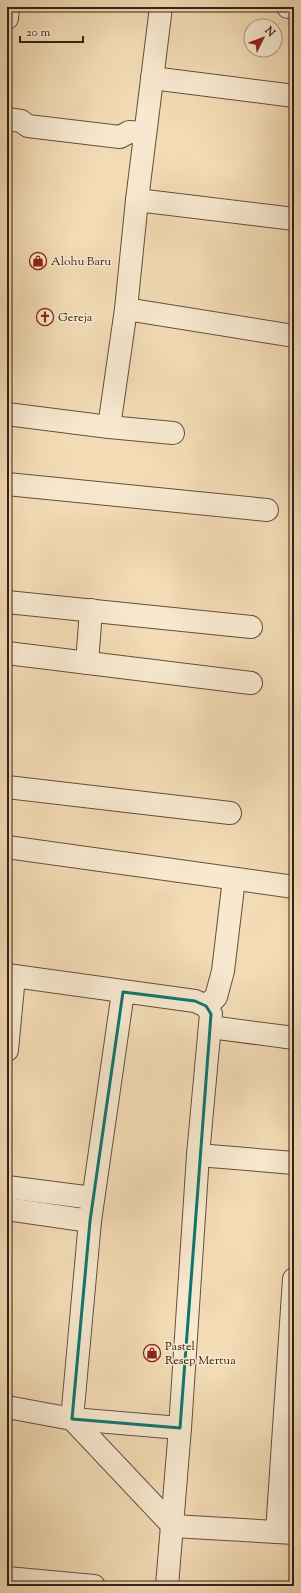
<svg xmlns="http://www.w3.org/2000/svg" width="301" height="1593" viewBox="0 0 301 1593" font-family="'Sorts Mill Goudy',serif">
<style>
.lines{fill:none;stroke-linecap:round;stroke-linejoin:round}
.minor-casing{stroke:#654f3e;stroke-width:24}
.minor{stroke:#f7e8cf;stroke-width:22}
.marked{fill:none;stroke:#0f766e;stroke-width:3;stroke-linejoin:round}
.labels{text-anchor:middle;stroke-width:3;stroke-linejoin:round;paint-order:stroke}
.poi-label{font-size:12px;fill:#362016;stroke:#f7e8cf;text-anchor:start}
</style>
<rect width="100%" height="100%" fill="#f2dbb5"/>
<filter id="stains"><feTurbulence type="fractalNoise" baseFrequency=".005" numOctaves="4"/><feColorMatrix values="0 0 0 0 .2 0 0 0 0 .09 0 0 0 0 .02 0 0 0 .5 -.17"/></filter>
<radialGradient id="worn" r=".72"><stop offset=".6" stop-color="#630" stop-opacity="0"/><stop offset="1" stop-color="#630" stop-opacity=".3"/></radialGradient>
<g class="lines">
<g class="minor-casing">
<g id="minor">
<path d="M288,7l6,1"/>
<path d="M7,18l1,-11"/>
<path d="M152,78l142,18"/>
<path d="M7,119l14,2 7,5 92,11 9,-5 16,1"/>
<path d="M137,200l157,19"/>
<path d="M126,309l168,27"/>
<path d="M7,414l102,13 64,6"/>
<path d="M109,427l17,-118 11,-109 24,-193"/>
<path d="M7,484l260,26"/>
<path d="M7,602l244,25"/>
<path d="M7,653l244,30"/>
<path d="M87,663l4,-53"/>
<path d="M7,787l223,26"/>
<path d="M7,847l287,40"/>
<path d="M7,975l188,26 11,5 5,8 -13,141 -18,273 -13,158"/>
<path d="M123,992l-33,229 -18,198 101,107 121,7"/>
<path d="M206,1006l10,-9 7,-26 11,-92"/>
<path d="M210,1027l84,11"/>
<path d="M7,1050l7,-74"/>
<path d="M198,1155l96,8"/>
<path d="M7,1187l86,11"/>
<path d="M7,1209l83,12"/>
<path d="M7,1407l65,12 108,9"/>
<path d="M277,1532l17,-253"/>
<path d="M7,1578l87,8"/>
</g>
</g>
<use href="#minor" class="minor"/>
</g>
<path class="marked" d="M123,992l72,9 11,5 5,8 -31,414 -108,-9 18,-198z"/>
<defs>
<g id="shop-ring" transform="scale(0.9)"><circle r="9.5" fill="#f7e8cf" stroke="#8f2418" stroke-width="1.5"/><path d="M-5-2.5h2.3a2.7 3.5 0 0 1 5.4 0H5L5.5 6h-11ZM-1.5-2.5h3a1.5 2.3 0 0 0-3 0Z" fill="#8f2418"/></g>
<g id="church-ring" transform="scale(0.9)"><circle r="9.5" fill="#f7e8cf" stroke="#8f2418" stroke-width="1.5"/><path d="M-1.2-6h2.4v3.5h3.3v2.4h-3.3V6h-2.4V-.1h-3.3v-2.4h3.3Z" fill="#8f2418"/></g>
</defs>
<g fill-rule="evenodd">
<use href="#shop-ring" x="38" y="261"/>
<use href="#church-ring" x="45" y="317"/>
<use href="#shop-ring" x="152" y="1353"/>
</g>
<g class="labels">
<g class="poi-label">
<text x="51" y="265">Alohu Baru</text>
<text x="58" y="321">Gereja</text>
<text x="165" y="1350">Pastel<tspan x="165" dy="14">Resep Mertua</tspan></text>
</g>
</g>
<rect width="301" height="1593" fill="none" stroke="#f2dbb5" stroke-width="24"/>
<rect x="8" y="8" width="285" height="1577" fill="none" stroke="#362016" stroke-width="2"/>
<rect x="12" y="12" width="277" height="1569" fill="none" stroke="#362016"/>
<g transform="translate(263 38) rotate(47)"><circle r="19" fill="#f7e8cf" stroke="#aa9885"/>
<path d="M0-3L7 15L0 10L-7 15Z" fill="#8f2418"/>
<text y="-6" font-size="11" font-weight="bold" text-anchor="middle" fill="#362016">N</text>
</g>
<path d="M20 36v6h63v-6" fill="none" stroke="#362016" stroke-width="2"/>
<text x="26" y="36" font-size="12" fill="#362016" stroke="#f7e8cf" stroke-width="3" paint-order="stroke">20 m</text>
<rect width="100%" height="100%" filter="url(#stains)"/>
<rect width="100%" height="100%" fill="url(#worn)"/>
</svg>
